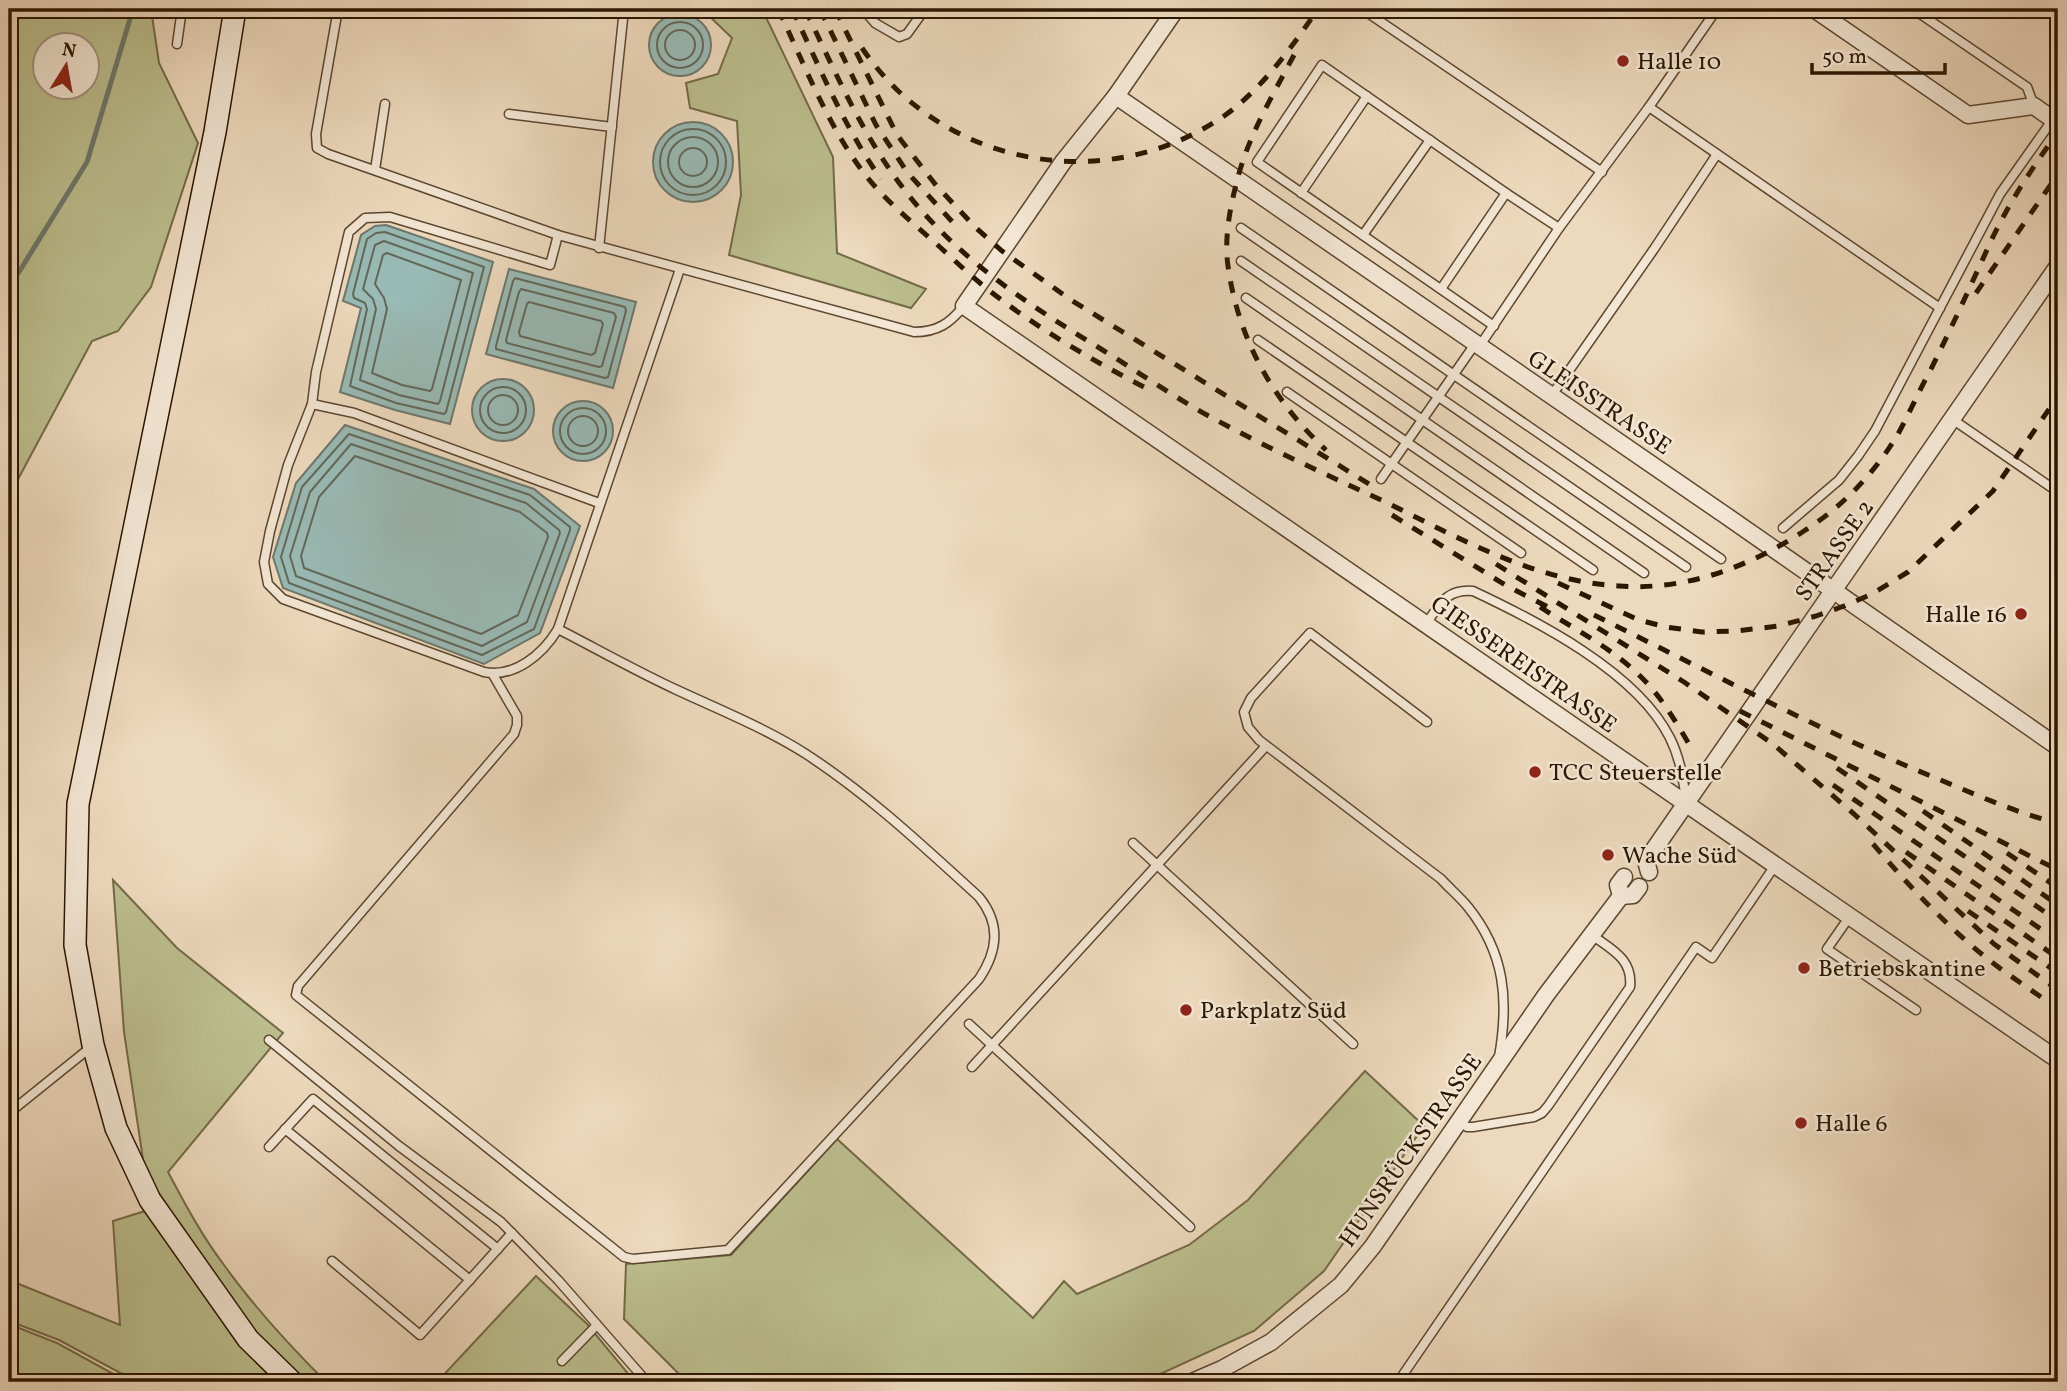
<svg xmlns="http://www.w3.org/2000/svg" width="2067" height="1391" viewBox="0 0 2067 1391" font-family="Vollkorn,serif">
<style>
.green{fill:#bcbe8e;stroke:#746a47;stroke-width:2;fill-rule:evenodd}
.water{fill:#99bab5;stroke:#6d786d;stroke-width:2}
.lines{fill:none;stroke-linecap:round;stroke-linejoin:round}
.shore{stroke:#62685a;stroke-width:2}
.stream{stroke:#6d786d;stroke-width:5}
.lane-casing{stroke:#5c472f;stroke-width:11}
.street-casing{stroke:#5c472f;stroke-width:19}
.secondary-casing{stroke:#2b1600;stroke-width:24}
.lane{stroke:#f3e6d4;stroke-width:8}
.street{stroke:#f3e6d4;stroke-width:16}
.secondary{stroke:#f3e6d4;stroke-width:21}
.rail{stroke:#2b1600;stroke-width:5;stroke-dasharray:12 12;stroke-linecap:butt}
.poi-dot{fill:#8f2418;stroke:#f3e6d4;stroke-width:2.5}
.labels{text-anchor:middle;stroke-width:5;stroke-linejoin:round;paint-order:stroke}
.poi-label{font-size:24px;fill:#2b1600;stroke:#f3e6d4;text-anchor:start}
.street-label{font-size:24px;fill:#2b1600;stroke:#f3e6d4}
</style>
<rect width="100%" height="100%" fill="#edd9bd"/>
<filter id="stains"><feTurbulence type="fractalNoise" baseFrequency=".00286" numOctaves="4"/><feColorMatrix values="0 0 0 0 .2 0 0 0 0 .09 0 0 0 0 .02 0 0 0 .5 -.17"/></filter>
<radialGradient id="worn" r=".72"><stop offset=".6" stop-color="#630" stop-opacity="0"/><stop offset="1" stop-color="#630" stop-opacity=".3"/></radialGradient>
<g class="green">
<path d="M9,9h142l8,54 39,80 -47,144 -33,44 -26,10 -83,155zM46,46h42v42h-42z"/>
<path d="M695,9h67l71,148 4,96 89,36 -15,19 -182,-53 12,-60 -4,-74 -47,-13 -4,-25 32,-9 14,-36 -28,-27z"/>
<path d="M113,880l64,68 106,85 -115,139c17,32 34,64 56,93 30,42 66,81 102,117h-189l-78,-42 -50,-19v-41l111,45 -7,-104 45,-14 -13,-34 -21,-141z"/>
<path d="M1365,1071l59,55 -100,145 -70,60 -111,51h-456l-63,-63 2,-55 105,-9 106,-116 196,179 31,-37 13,13 112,-49 59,-45z"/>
<path d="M536,1276l51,48 48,58h-198z"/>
<path d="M9,1324l48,19 71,39h-119z"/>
</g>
<g class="water">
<circle cx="680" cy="45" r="31"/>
<circle cx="693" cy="162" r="40"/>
<path d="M386,225l107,37 -43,162 -55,-14 -55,-18 21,-84 -18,-7 18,-66 14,-9z"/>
<path d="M509,269l127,33 -23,86 -127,-34z"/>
<circle cx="503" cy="410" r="31"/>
<circle cx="583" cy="431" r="30"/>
<path d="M345,425l189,64 46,37 -40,107 -56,31 -201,-76 -10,-31 23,-74z"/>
</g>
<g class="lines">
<g class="shore">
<circle cx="680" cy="45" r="23"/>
<circle cx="680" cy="45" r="15"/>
<circle cx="693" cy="162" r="33"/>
<circle cx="693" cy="162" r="25"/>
<circle cx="693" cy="162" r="14"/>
<path d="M385,232l99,35 -38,145 -2,2 -48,-11 -46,-17 17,-77 -2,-6 -11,-5 -1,-4 14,-55 9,-6z"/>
<path d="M384,241l89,32 -33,128 -2,3 -39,-9 -39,-15 16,-71 -3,-10 -10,-10 12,-44z"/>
<path d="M387,253l74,27 -29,109 -2,2 -28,-6 -30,-12 15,-64 -3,-11 -9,-14 8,-29z"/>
<path d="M515,278l110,29 1,4 -18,66 -3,1 -109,-29v-3l17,-65z"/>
<path d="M521,289l93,24 2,4 -14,49 -3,1 -92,-24 -1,-3 13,-48z"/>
<path d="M529,302l72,19 2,3 -8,29 -4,2 -71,-19 -1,-4 8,-28z"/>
<circle cx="503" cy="410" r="23"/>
<circle cx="503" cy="410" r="15"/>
<circle cx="583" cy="431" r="23"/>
<circle cx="583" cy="431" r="15"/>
<path d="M349,434l181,61 40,32v3l-36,99 -52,26 -193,-72 -8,-26 21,-70z"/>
<path d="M351,444l175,59 33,27 1,3 -33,89 -45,24 -186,-70 -6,-20 20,-64z"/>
<path d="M355,456l165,56 27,21 1,4 -30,78 -37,19 -177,-66 -3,-12 18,-59z"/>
</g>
<path class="stream" d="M9,283l10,-11 68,-110 46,-153"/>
<g class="lane-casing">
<g id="lane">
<path d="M338,9l-22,125 1,14 11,6 230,81 356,97c24,0 36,-9 50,-26"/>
<path d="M863,9l12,14 24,14 8,-3 18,-25"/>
<path d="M1362,9l240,163"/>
<path d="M1913,9l114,78 7,19"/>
<path d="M177,44l5,-35"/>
<path d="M1649,107l291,201"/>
<path d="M509,114l103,13"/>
<path d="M375,170l10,-66"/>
<path d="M1301,193l66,-97"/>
<path d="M1241,228l480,331"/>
<path d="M558,235l-8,30 -160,-48 -25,1 -16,14 -33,140 -4,32 -24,61 -18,66 -6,31 4,22 15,15 201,73c31,6 59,-18 74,-43l122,-360"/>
<path d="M1363,235l67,-95"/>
<path d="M599,248l25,-239"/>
<path d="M1241,261l445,306"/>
<path d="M1441,289l65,-96"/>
<path d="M1246,298l398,275"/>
<path d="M1494,326l-237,-164 65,-97 184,128 53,35"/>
<path d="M1258,340l335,230"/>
<path d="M1479,347l80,-119 90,-121 68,-98"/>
<path d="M1287,392l234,161"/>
<path d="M1552,395l102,-146 63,-95"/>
<path d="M312,404l42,9 245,90"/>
<path d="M1952,419l106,73"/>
<path d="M1381,479l94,-135"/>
<path d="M1783,528l56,-48 19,-24 17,-25 125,-237 53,-75"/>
<path d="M1426,624c14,-20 20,-35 47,-33 64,30 164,81 197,147 10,20 13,40 16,62"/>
<path d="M492,673l25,43v9l-3,9 -216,252 -2,9 328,262 9,2 95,-9 251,-271c19,-28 22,-55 0,-82 -56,-51 -110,-102 -173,-143 -41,-26 -86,-44 -129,-64 -41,-19 -80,-41 -119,-61"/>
<path d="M1427,722l-117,-89 -59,65 -7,14 4,15 11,13 182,139c8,9 19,18 27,28 37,46 41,93 31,150"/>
<path d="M1133,843l220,201"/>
<path d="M1850,916l-23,33 89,61"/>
<path d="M969,1024l221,203"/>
<path d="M269,1040l130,106 102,76 57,58 89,102"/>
<path d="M972,1067l294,-321"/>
<path d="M9,1113l82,-66"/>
<path d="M1458,1121l9,6h6l61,-10 8,-4 6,-7 82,-119c3,-28 -18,-37 -38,-52"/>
<path d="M285,1129l185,151"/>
<path d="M269,1147l44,-48 185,150"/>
<path d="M332,1261l88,74 92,-102"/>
<path d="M562,1361l35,-36"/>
<path d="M1398,1382l298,-435 16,11 64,-94"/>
</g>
</g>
<g class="street-casing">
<g id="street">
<path d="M1176,9l-60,87 -53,66 -99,144 1094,754"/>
<path d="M1814,9l154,106 66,-9 24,17"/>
<path d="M1116,96l609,419 333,232"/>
<path d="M1649,872l-3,-11 412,-595"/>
<path d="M1621,896l12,-1 6,-8"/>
<path d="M1621,896l-3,-11 6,-8"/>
<path d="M1192,1382l30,-13 49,-27 70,-57 32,-39 173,-251 75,-99"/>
</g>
</g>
<g class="secondary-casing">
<path id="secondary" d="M235,9l-20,123 -137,672 -3,141 18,100 23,83 34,72 98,139 44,43"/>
</g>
<use href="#lane" class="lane"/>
<use href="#street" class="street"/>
<use href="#secondary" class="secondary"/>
<g class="rail">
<path d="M778,9c25,52 46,108 80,156 20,29 47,51 74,75 16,14 31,29 48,43 47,39 111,77 166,105"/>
<path d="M792,9c27,57 52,118 89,170"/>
<path d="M805,9c36,75 68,151 126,212 51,54 108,90 170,128 39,24 77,51 117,72 52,28 107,53 161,78 77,37 153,82 240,87 66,5 130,-19 185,-55 38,-24 71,-58 94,-97 11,-20 20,-41 31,-61 22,-44 42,-88 62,-132 17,-36 39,-70 62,-102"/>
<path d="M820,9l56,116 31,47 50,55"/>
<path d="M835,9l62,126 38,49 40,43 27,24 69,49 303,187"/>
<path d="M862,48c80,119 244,149 362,68 39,-28 67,-68 94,-107"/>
<path d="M1294,55c-21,40 -46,81 -57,126 -7,26 -13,58 -9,85 10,72 44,134 98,184"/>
<path d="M1976,293l82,-119"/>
<path d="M1392,515l115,71 45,23"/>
<path d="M1496,564l188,118 89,62 81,70 140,130 64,46"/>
<path d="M1558,583l81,37 27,7 36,5 35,-1 41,-5 38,-10 28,-10 28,-12 36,-22 85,-81 65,-95"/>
<path d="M1540,607c36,23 76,43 106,75 17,18 30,40 43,62"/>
<path d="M1594,615c114,56 226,116 344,164 39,16 78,34 120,44"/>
<path d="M1740,711l318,159"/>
<path d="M1837,768l221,153"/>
<path d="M1833,785l225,156"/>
<path d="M1923,811l135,94"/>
<path d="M1873,844c31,36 62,70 98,101 27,24 58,43 87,64"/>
<path d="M1906,852l152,106"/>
<path d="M2007,853l51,35"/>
<path d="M1968,911l90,62"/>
</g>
</g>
<g class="poi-dot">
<circle cx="1623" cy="61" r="7"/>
<circle cx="2021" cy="614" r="7"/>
<circle cx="1535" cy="772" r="7"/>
<circle cx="1608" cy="855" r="7"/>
<circle cx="1804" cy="968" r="7"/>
<circle cx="1186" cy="1010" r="7"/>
<circle cx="1801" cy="1123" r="7"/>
</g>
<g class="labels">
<g class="poi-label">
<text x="1637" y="69">Halle 10</text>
<text x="2007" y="622" text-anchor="end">Halle 16</text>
<text x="1549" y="780">TCC Steuerstelle</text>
<text x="1622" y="863">Wache Süd</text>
<text x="1818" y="976">Betriebskantine</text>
<text x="1200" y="1018">Parkplatz Süd</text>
<text x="1815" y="1131">Halle 6</text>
</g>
<g class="street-label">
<text transform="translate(1600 402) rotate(34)" y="8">GLEISSTRASSE</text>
<text transform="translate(1834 550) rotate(-55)" y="8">STRASSE 2</text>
<text transform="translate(1524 664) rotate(35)" y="8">GIESSEREISTRASSE</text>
<text transform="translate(1410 1150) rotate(-55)" y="8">HUNSRÜCKSTRASSE</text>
</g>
</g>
<rect width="2067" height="1391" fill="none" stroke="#edd9bd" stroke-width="35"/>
<rect x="10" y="10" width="2046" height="1370" fill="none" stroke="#2b1600" stroke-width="3.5"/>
<rect x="18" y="18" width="2032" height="1356" fill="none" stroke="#2b1600" stroke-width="2"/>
<g transform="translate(66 66) rotate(11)"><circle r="33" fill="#f3e6d4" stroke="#a3937f" stroke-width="2"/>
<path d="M0-5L12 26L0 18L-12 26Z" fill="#8f2418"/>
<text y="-10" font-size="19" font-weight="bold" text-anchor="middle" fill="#2b1600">N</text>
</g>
<path d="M1812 63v10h133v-10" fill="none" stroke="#2b1600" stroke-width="3.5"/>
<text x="1822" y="63" font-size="21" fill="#2b1600" stroke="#f3e6d4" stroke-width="5" paint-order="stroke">50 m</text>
<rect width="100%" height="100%" filter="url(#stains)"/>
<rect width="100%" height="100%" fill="url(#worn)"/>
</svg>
